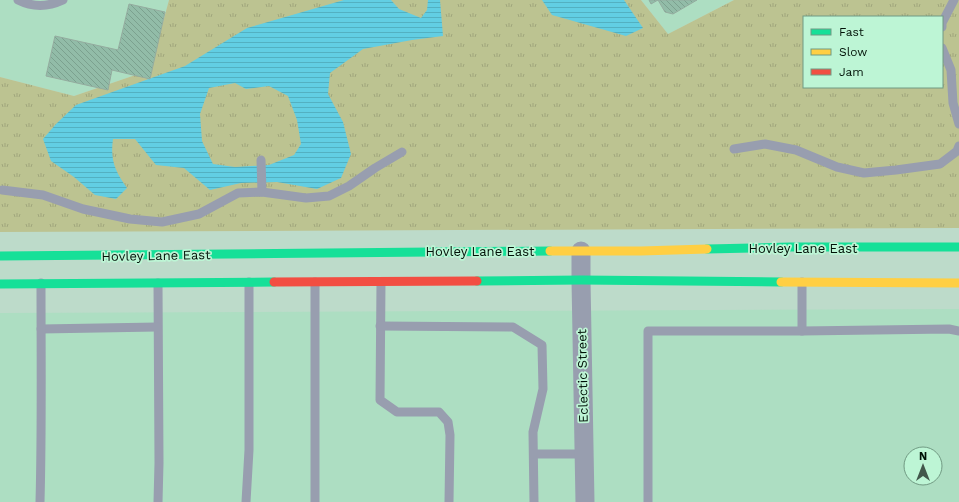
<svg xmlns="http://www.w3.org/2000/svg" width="959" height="502" viewBox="0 0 959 502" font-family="'Work Sans',sans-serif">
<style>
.built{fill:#addec2;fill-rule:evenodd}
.grass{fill:url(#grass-tufts);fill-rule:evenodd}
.water{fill:url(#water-rules);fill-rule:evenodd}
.building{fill:url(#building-back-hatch);stroke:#94ac9f}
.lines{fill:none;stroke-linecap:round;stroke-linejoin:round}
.lane{stroke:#989eaf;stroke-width:9}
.street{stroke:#989eaf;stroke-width:19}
.fast{stroke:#16e098;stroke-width:9}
.slow{stroke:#ffcf43;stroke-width:9}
.jam{stroke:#f24e42;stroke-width:9}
.labels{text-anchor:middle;stroke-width:3.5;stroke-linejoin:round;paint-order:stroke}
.street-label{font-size:13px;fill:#001107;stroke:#bdf5d5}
</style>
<defs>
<pattern id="grass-tufts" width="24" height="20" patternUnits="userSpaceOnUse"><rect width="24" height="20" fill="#bcc391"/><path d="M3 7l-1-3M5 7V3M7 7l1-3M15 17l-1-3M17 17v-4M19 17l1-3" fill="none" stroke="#a0a67c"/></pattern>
<pattern id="water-rules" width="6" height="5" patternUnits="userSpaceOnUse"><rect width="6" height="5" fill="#62cee3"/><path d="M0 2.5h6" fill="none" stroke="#53b0c1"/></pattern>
<pattern id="building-back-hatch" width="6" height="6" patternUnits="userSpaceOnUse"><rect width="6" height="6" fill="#92bca8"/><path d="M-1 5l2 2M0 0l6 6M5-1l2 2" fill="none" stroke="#7ca18f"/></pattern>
</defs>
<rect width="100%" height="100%" fill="#bddbca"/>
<g class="built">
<path d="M0,0h169l-19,70 -76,26 -74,-19z"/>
<path d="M641,0h93l-66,34z"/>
<path d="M959,309v193h-959v-189zM911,454h24v24h-24z"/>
</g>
<path class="grass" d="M169,0h472l27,34 66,-34h225v228l-959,4v-155l74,19 76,-26zM804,17h138v70h-138z"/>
<g class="water">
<path d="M344,0h47l8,9 22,9 6,-8 1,-10h12l3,36 -31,4 -49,9 -33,24 -2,21 15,28 8,32 -10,24 -24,11 -40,-7 -36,1 -31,7 -26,-22 -28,-3 -21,-26h-22c-3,21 2,32 14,49l-11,11 -21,-4 -21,-18 -23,-16 -8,-22 13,-15 20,-19 109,-39 62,-38zM235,83l11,6 23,-3 19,10 9,24 4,24 -7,11 -25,10 -34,2 -22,-3 -11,-23 -2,-27 9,-26z"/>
<path d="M542,0h82l19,28 -17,8 -74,-21z"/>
</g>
<g class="building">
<path d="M649,0h48l-24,14 -8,-2 -7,-12 -7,4z"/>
<path d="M129,4l36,8 -15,67 -38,-9 -4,20 -62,-14 9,-40 63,14z"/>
</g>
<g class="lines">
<g class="lane">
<path d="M18,0c14,7 30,7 45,0"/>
<path d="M942,27v-4l12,-23"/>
<path d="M942,48l9,22 2,33 6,21"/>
<path d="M734,149l31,-5 31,6 41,17 27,6 32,-3 44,-6 17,-13 2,-5"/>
<path d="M261,160l1,32"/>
<path d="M2,190l41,5 40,14 47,10 32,3 37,-8 39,-21 24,-1 44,6 23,-2 20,-10 26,-18 27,-16"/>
<path d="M381,282l-1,118 17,12h42l9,10 2,13 -1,67"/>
<path d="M158,283l1,180 -1,39"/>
<path d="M380,326l133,1 29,18 1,44 -10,43 1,70"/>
<path d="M41,329l116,-2"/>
<path d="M802,331v-49"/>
<path d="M534,454h50"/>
<path d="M40,502c2,-73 1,-146 1,-219"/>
<path d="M246,502l3,-52v-168"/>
<path d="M315,502v-220"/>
<path d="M648,502v-171h154l147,-2 10,2"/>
</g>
<path class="street" d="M581,251v29l4,222"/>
<g class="fast">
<path d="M707,249l83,-2h169"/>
<path d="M0,256c183,0 367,-5 550,-5"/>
<path d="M477,281l104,-1 200,2"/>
<path d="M0,284l274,-2"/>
</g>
<g class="slow">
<path d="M550,251h91l66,-2"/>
<path d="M781,282l178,1"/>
</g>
<path class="jam" d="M274,282l203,-1"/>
</g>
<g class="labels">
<g class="street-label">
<text x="803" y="253">Hovley Lane East</text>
<text x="480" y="256">Hovley Lane East</text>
<text transform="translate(156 255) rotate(-1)" y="5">Hovley Lane East</text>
<text transform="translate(582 376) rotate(-91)" y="5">Eclectic Street</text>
</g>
</g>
<rect x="803" y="16" width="140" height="72" fill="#bdf5d5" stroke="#719a83"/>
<rect x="811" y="29" width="20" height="6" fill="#16e098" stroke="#719a83"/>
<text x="839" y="36" font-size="12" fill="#001107">Fast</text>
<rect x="811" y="49" width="20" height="6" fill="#ffcf43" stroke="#719a83"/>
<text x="839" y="56" font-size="12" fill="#001107">Slow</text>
<rect x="811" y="69" width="20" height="6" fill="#f24e42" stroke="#719a83"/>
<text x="839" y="76" font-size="12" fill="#001107">Jam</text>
<g transform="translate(923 466)"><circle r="19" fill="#bdf5d5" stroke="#719a83"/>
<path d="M0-3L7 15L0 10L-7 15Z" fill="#42584b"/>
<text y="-6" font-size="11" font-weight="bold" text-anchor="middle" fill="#001107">N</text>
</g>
</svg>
